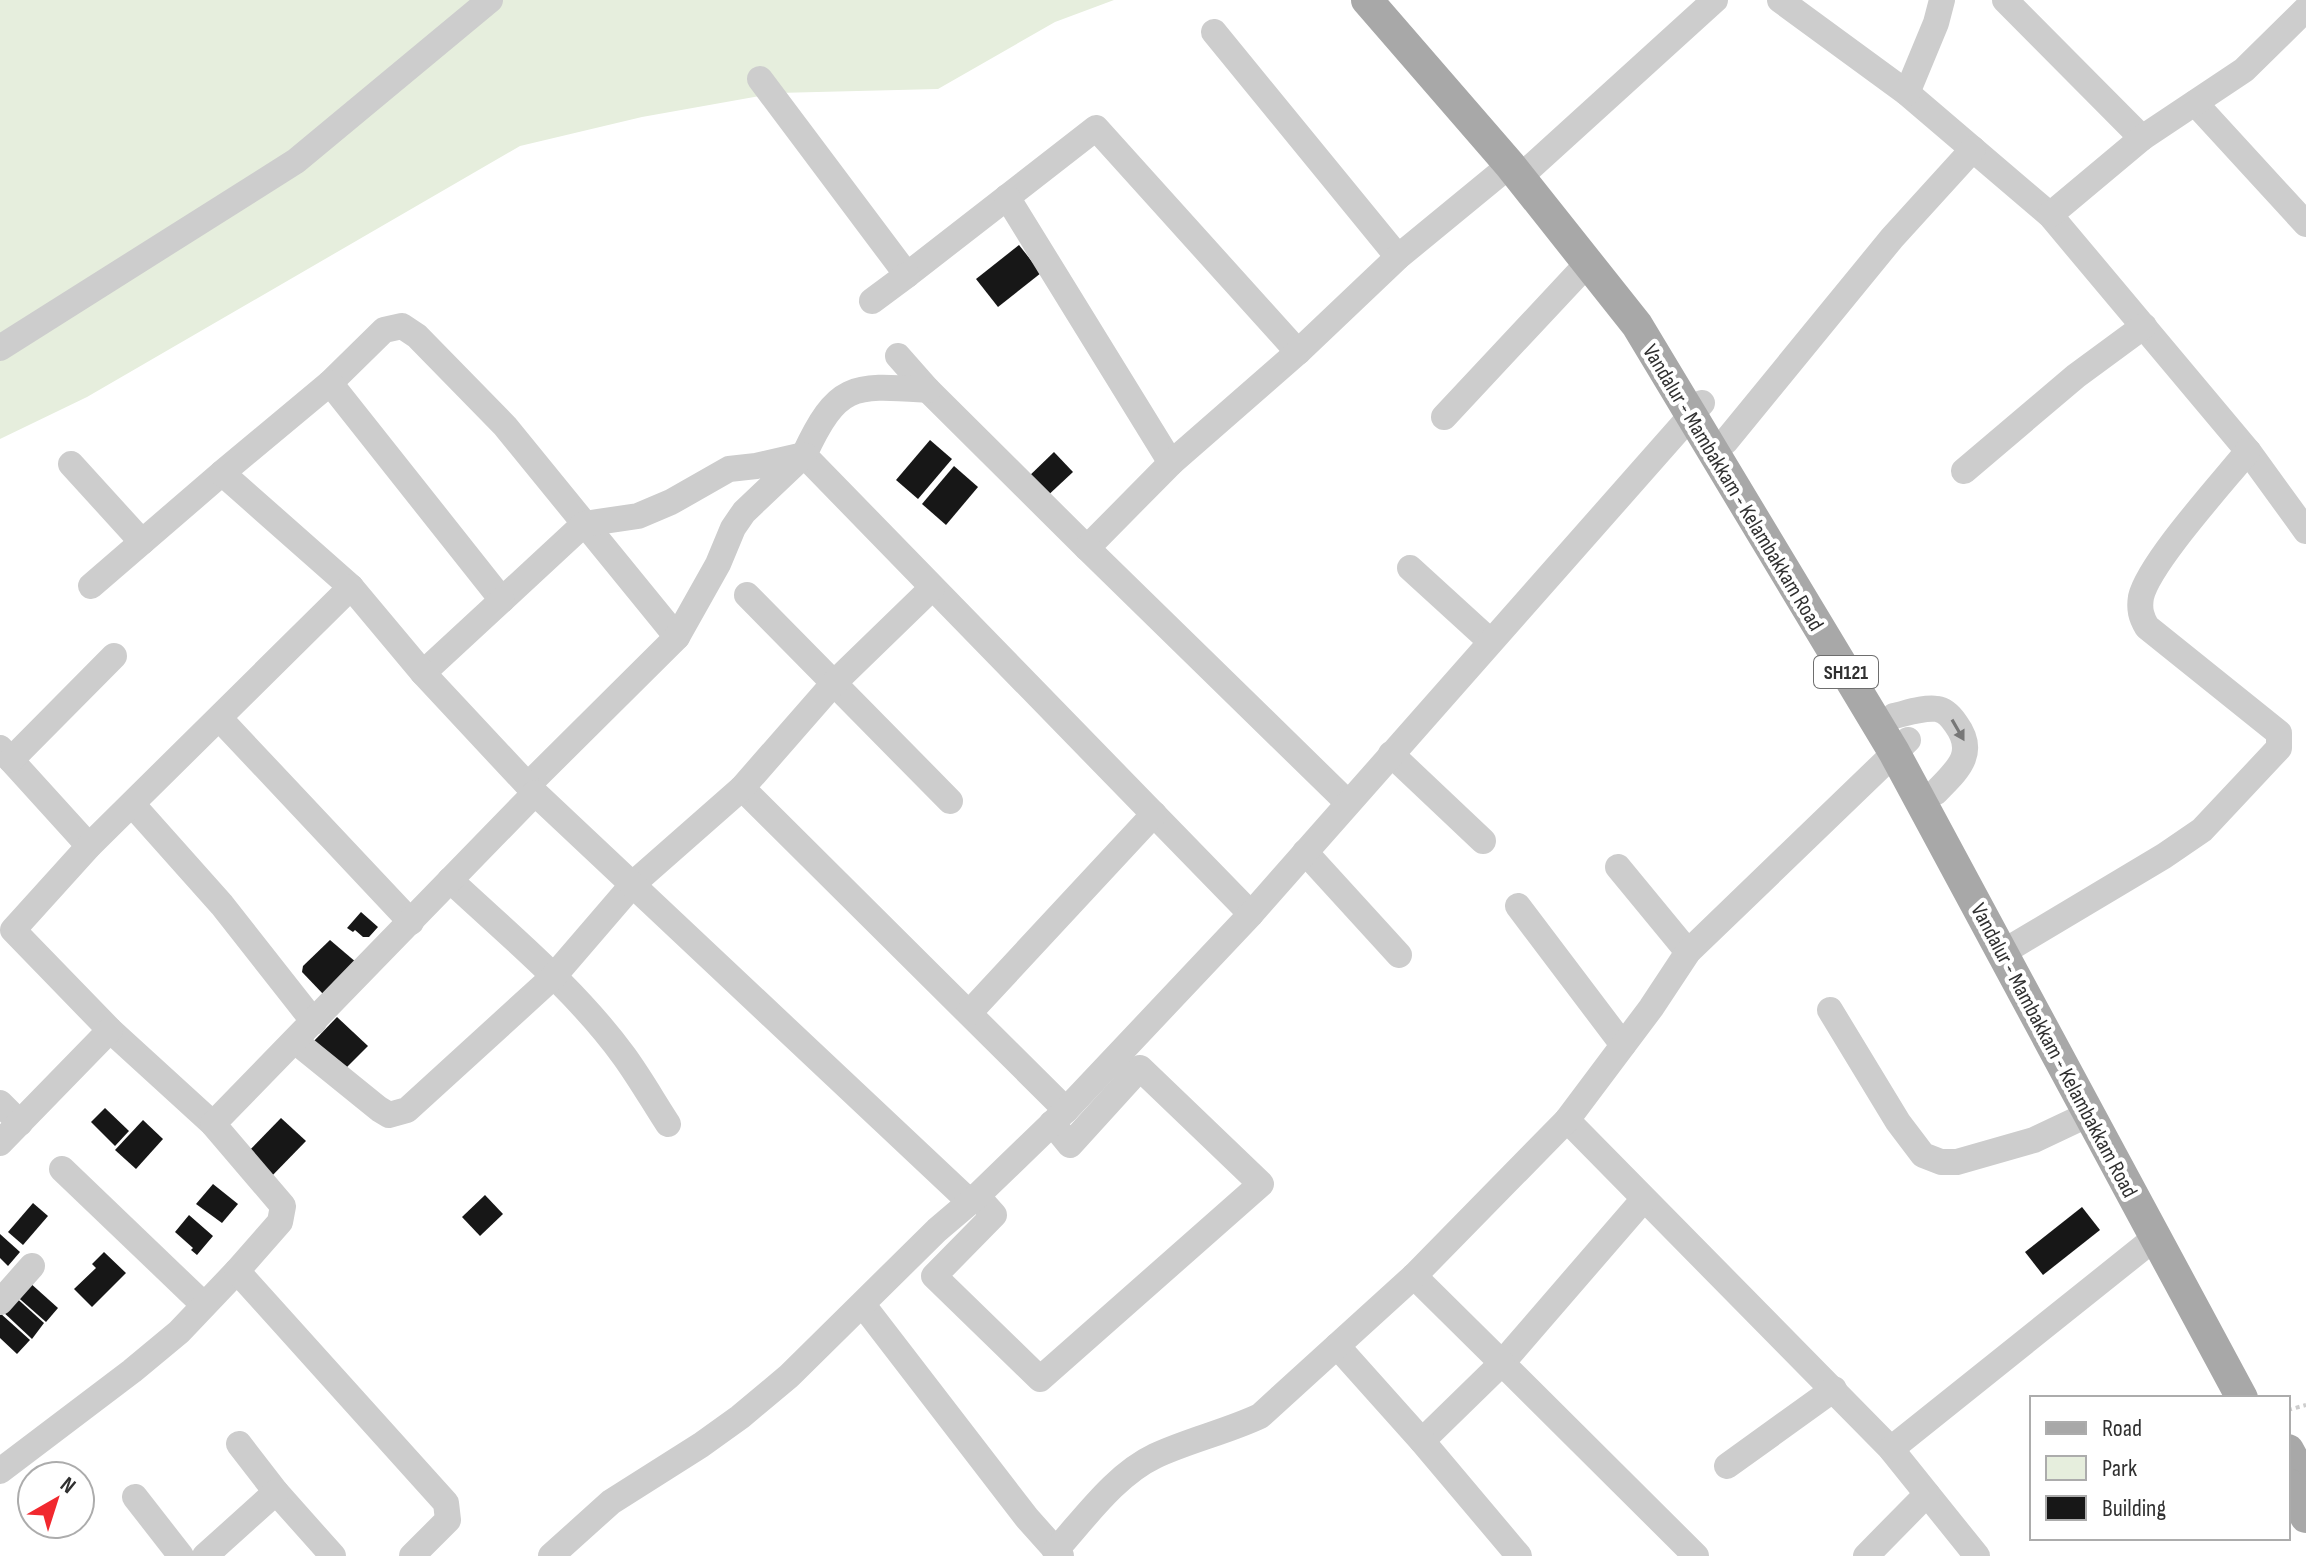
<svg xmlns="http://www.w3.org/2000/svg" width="2306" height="1556" viewBox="0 0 2306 1556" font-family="'Sofia Sans Condensed',sans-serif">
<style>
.green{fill:#e6eedd}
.building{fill:#171717}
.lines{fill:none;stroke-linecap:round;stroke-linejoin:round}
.path{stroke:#cdcdcd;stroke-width:4;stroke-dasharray:4 4;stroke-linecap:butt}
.minor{stroke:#cdcdcd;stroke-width:26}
.major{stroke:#a8a8a8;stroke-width:32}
.oneway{fill:#777}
.labels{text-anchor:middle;stroke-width:8;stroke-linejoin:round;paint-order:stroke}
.shield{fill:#fff;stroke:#6e6e6e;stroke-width:2}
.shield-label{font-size:20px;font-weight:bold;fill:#303030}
.street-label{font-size:22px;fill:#303030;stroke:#fff}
</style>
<rect width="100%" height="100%" fill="#fff"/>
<path class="green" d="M0,0h1114l-59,22 -117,67 -161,4 -135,24 -122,29 -433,251 -87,42z"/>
<g class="building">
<path d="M1019,245l22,28 -43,34 -22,-28z"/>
<path d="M930,440l22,19 -34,40 -22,-19z"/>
<path d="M1054,452l19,20 -30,28 -19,-19z"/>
<path d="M954,466l24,21 -32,38 -24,-21z"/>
<path d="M361,912l17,15 -9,10h-6l-8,-7 -2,2 -6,-4z"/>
<path d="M330,940l27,23 -33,32 -22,-23 1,-6z"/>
<path d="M337,1017l31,29 -25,25 -30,-29z"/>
<path d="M105,1108l24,23 -14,15 -24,-24z"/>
<path d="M281,1118l25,23 -39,40 -23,-25z"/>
<path d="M143,1120l20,19 -27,30 -21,-19z"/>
<path d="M213,1184l25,20 -16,19 -26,-19z"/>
<path d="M485,1195l18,19 -23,22 -18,-19z"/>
<path d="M33,1203l15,13 -25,29 -15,-13z"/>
<path d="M2082,1207l18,23 -57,45 -18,-23z"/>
<path d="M189,1215l24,21 -16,19 -6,-5 2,-2 -18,-16z"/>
<path d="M0,1234l20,18 -12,14 -8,-8z"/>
<path d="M104,1252l22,21 -34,34 -18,-18 22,-21 -4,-4z"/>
<path d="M29,1282l29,26 -12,14 -33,-29z"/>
<path d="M12,1294l32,29 -12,16 -32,-30z"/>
<path d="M0,1313l30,27 -13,14 -17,-16z"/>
</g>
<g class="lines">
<path class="path" d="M2288,1410l18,-5"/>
<g class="minor">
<path d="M1780,0l127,93 143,122 198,236 58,80"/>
<path d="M2005,0l137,138"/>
<path d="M1214,32l184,225"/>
<path d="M760,79l147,196 189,-147 202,224"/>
<path d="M1907,93l29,-70 6,-23"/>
<path d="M2195,103l111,121"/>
<path d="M1530,168l185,-168"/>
<path d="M1007,197l164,266"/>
<path d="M2050,215l92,-77 102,-68 62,-61"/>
<path d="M872,301l35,-26"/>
<path d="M0,348l296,-187 194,-161"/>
<path d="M898,356l30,34 159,158 84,-85 127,-111 100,-95 112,-92"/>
<path d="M330,383l54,-53 18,-4 15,10 88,90 172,211"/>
<path d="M928,390c-75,-5 -90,-8 -124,65l447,459"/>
<path d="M1444,417l144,-154"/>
<path d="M1713,452l13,-11 166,-203 81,-89"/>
<path d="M71,464l71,78"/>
<path d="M1964,471l112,-95 68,-50"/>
<path d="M1087,548l261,255"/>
<path d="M1410,568l80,73"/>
<path d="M91,586l131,-113"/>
<path d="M351,587l-129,-114 108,-90 172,217 82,-76 54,-8 33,-14 58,-33 27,-3 48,-11 -60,57 -11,16 -15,36 -41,73 -149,148"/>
<path d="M747,595l203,206"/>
<path d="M423,673l79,-73"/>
<path d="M1894,716c13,-3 30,-9 43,-7 8,1 15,9 19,15 22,30 0,47 -20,68"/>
<path d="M220,719l191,203"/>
<path d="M0,748l89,98"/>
<path d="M1391,754l92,87"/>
<path d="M11,760l103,-104"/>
<path d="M742,788l324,322"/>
<path d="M132,804l90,101 92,117"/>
<path d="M1305,852l94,103"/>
<path d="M1618,867l70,85"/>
<path d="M450,880c60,56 126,110 174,176 16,22 29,45 44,68"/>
<path d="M1518,906l105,139"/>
<path d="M2015,945l149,-89 38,-26 77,-82v-15l-132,-106c-6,-10 -8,-18 -6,-30 8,-34 82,-115 107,-146"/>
<path d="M1830,1010l68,112 25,33 18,7h16l77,-22 55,-26"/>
<path d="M969,1013l185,-199"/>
<path d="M295,1041l84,68 10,6 18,-5 147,-134 80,-93 108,-95 91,-104 99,-96"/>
<path d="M0,1103l20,20"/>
<path d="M1567,1120l324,329 86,107"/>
<path d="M213,1124l-103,-94 -97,-100 76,-84 262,-259 72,86 112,120"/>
<path d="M0,1143l110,-113"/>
<path d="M62,1169l142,136"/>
<path d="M977,1196l17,19 -60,61 106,103 221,-195 -121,-116 -70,77 -18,-22"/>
<path d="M1643,1200l-141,163 194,193"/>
<path d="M1414,1276l88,87 -80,78"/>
<path d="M0,1302l32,-36"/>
<path d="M863,1305l164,213 34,38"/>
<path d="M1337,1346l85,95 97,115"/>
<path d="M239,1444l37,48 57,64"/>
<path d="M1891,1449l265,-212"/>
<path d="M1727,1466l107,-77"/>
<path d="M0,1471l132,-100 47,-39 58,-61"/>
<path d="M135,1497l46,59"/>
<path d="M1055,1551c30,-33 60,-76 100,-95 34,-16 71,-24 105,-40l154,-140 153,-156 84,-112 37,-56 220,-212"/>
<path d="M205,1556l71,-64"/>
<path d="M412,1556l36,-36 -2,-17 -209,-232 43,-49 3,-16 -70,-82 322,-331 435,409"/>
<path d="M551,1556l60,-54 90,-57 39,-28 49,-41 148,-146 40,-34 89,-86 185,-196 451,-511"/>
<path d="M1866,1556l61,-62"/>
</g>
<g class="major">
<path d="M1367,0l143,165 127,160 257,427 348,646"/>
<path d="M2288,1450l18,33"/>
<path d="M2288,1484l18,33"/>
</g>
</g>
<defs><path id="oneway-solid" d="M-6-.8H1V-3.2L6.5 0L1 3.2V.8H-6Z" transform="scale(2)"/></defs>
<use class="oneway" href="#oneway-solid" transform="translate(1958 730) rotate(60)"/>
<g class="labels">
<rect class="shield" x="1814" y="656" width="64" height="32" rx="6"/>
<g class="shield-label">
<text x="1846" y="679">SH121</text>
</g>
<g class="street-label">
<text transform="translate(1734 487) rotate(59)" y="8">Vandalur - Mambakkam - Kelambakkam Road</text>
<text transform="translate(2055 1050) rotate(62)" y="8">Vandalur - Mambakkam - Kelambakkam Road</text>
</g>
</g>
<rect x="2030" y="1396" width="260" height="144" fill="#ffffff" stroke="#acacac" stroke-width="2"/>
<rect x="2046" y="1422" width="40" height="12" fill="#a8a8a8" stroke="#acacac" stroke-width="2"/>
<text x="2102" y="1436" font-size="24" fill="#303030">Road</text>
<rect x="2046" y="1456" width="40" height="24" fill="#e6eedd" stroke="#acacac" stroke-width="2"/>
<text x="2102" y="1476" font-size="24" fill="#303030">Park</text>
<rect x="2046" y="1496" width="40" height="24" fill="#171717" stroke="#acacac" stroke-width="2"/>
<text x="2102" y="1516" font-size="24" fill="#303030">Building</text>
<g transform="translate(56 1500) rotate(39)"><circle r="38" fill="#ffffff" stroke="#acacac" stroke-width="2"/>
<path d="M0-6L14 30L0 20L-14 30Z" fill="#f1282e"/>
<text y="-12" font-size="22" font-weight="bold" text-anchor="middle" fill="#303030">N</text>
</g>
</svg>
